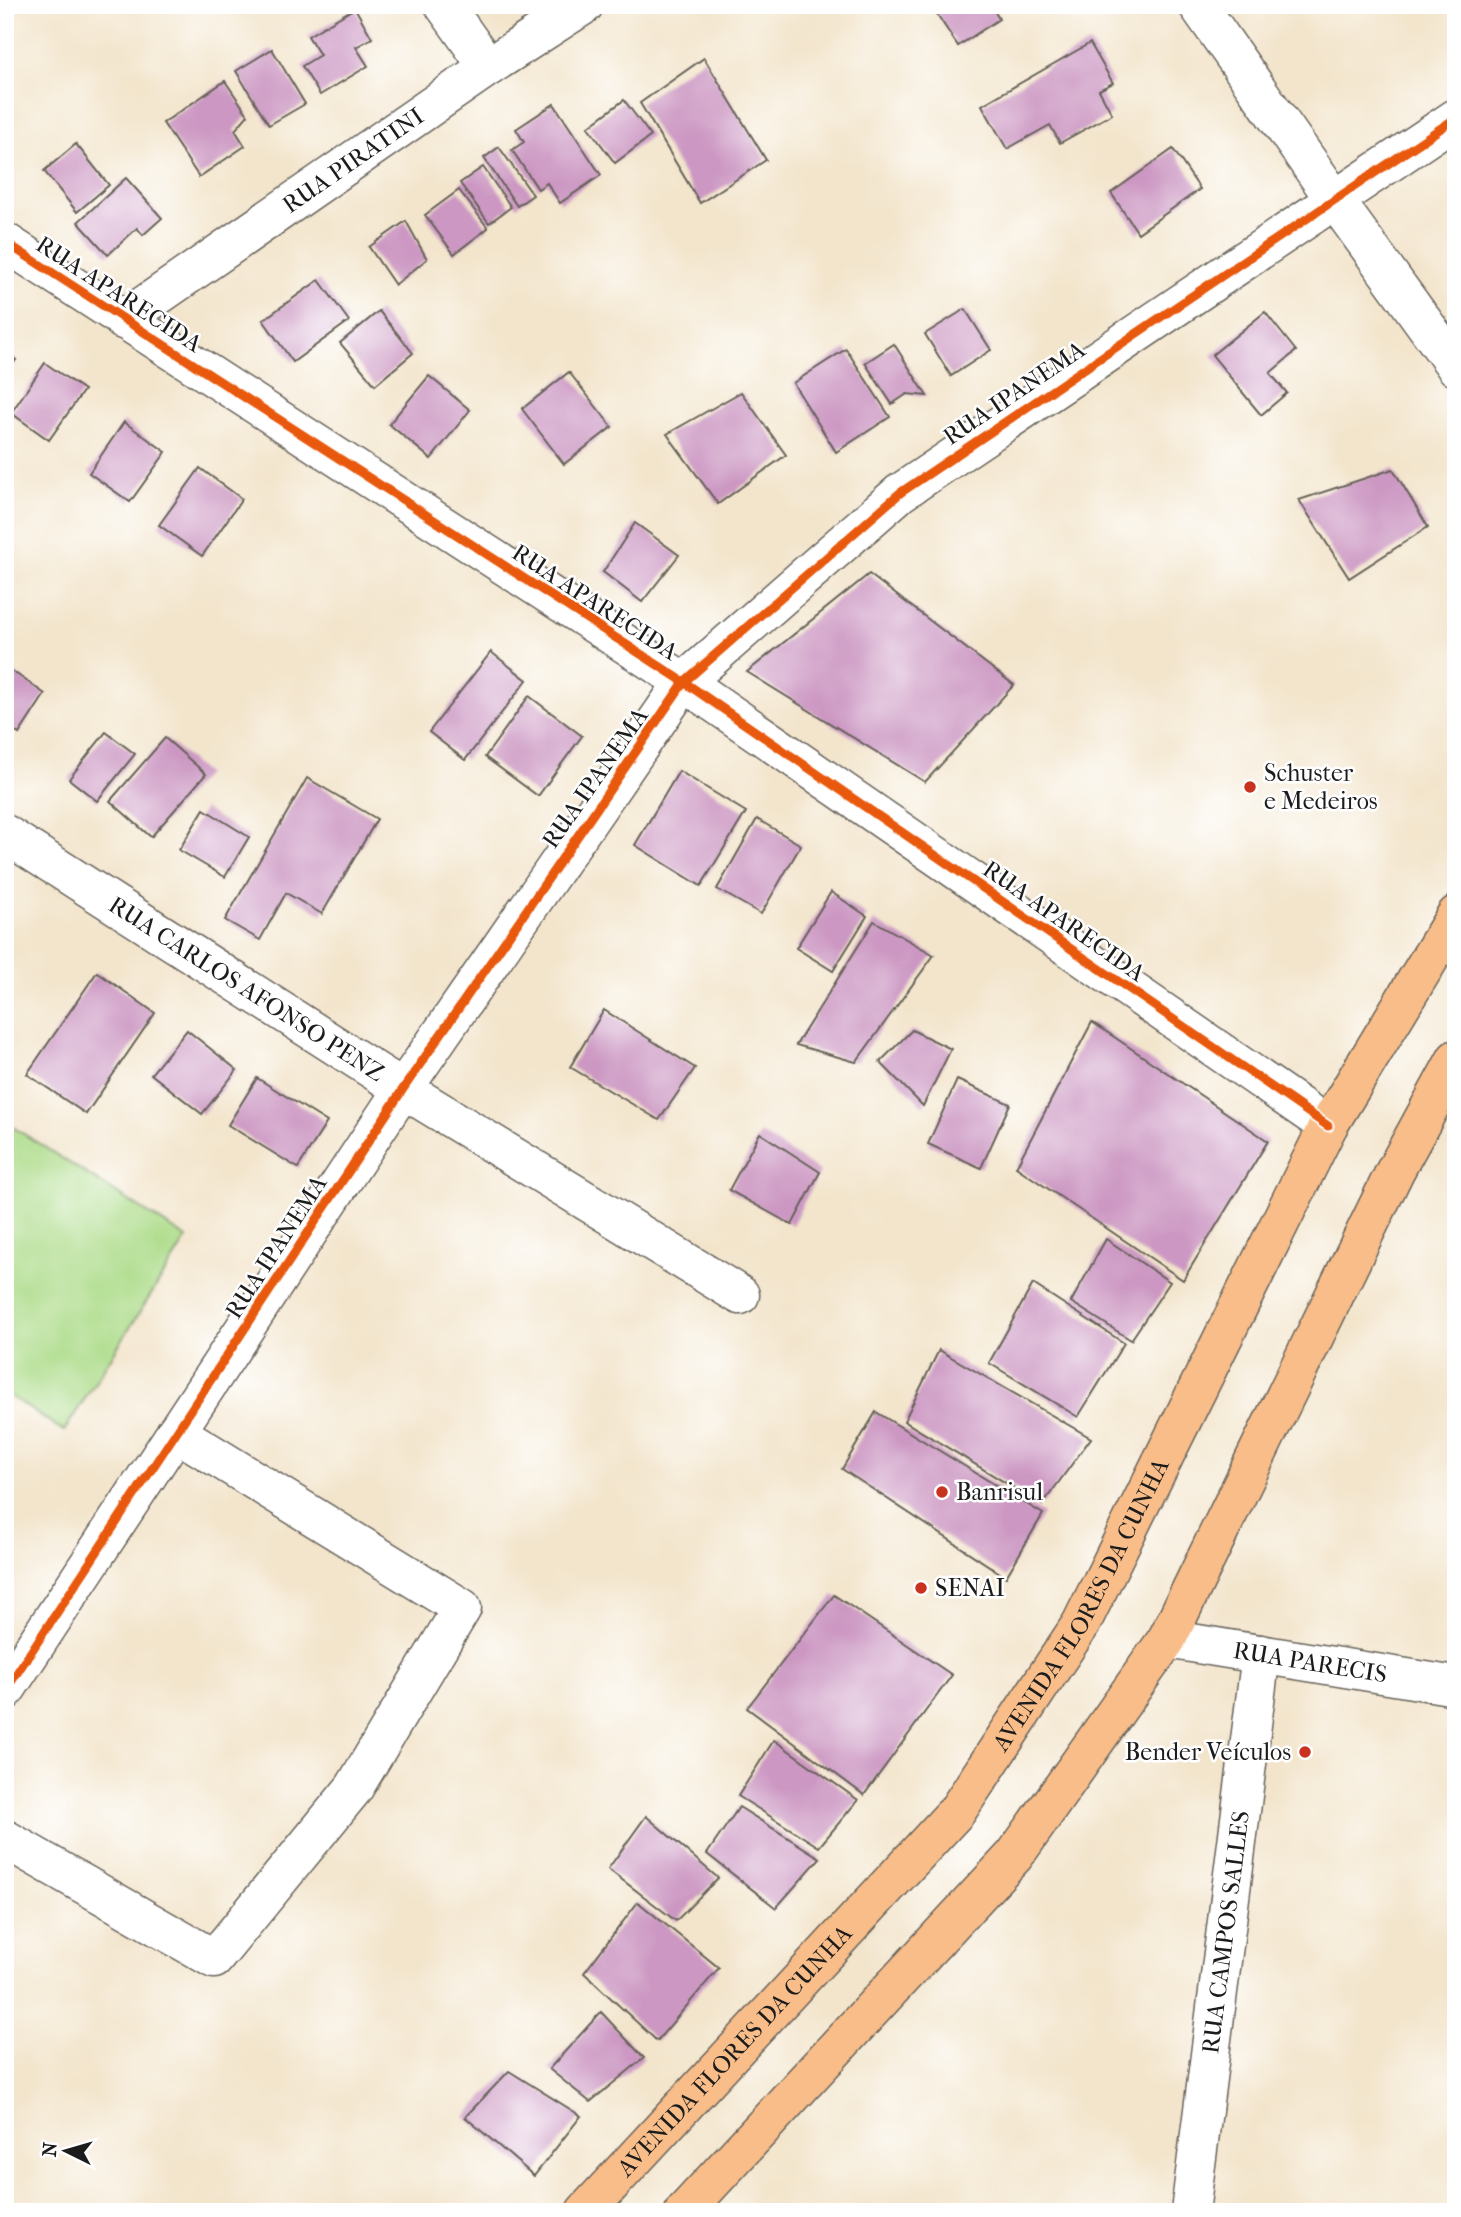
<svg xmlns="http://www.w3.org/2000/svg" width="1461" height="2217" viewBox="0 0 1461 2217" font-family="'IM FELL French Canon',serif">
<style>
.green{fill:#acdb88;stroke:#647c52;stroke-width:2}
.building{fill:#cc98c3}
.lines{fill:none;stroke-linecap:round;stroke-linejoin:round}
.minor-casing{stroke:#67625a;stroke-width:41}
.major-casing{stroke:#67625a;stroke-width:41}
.minor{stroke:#fff;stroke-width:38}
.major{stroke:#f8bd89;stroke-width:38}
.cycleway-casing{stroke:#fff;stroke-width:13}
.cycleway{stroke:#e8590c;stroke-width:9}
.poi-dot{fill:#c8321e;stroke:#fff;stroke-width:2.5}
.labels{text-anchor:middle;stroke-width:5;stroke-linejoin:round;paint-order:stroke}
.street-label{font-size:24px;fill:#1c1c1c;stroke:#fff}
.poi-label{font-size:24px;fill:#1c1c1c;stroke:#fff;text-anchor:start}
</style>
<rect width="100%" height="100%" fill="#fff"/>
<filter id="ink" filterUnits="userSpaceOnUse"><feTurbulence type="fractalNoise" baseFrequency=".0143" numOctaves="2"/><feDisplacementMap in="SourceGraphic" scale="14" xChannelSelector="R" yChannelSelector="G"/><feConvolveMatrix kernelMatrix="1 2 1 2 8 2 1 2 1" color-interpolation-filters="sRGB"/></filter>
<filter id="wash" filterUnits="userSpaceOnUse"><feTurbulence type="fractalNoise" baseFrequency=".00686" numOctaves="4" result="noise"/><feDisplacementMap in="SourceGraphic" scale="28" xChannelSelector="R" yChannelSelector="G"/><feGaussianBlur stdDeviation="1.57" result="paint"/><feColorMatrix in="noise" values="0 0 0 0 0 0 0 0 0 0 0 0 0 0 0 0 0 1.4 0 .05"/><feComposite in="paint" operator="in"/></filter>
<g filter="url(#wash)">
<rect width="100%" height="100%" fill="#f3e5cc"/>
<path class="green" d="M5,1122l182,116 -123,193 -59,-38z"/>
<g id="blocks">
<g class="building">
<path d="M931,5h60l8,14 -41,27z"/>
<path d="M355,8l17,30 -16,9 12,19 -48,29 -18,-29 18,-11 -12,-19z"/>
<path d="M1090,43l23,40 -14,7 13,24 -52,29 -10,-18 -43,24 -25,-44z"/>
<path d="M272,49l33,55 -36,21 -33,-54z"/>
<path d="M704,58l62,102 -66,43 -60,-100z"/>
<path d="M225,81l23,34 -13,15 10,16 -46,31 -36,-54z"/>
<path d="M624,100l27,36 -36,27 -27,-36z"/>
<path d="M554,104l47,71 -41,28 -13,-20 -9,6 -26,-39 12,-8 -8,-13z"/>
<path d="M76,144l33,41 -32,27 -33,-41z"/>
<path d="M499,147l34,48 -16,11 -33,-48z"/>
<path d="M1173,149l27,40 -62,44 -27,-40z"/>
<path d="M483,167l28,40 -22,16 -29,-40z"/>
<path d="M126,178l36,40 -19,17 -6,-7 -29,27 -30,-33z"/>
<path d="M459,190l29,38 -34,26 -29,-39z"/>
<path d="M406,221l21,38 -32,26 -26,-38z"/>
<path d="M319,280l30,41 -56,41 -30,-42z"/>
<path d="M965,309l26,41 -40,26 -26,-42z"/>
<path d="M379,311l34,42 -38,32 -35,-42z"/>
<path d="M1265,312l31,39 -26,22 17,20 -26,22 -49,-60z"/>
<path d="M894,344l33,52 -20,-2 -15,10 -27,-41z"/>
<path d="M846,349l44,68 -54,35 -43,-69z"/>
<path d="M5,351l11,9 -11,14z"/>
<path d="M45,363l39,27 -35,50 -38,-27z"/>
<path d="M569,372l43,55 -48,37 -42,-55z"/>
<path d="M429,376l41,34 -39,49 -42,-35z"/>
<path d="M741,392l45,63 -68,49 -51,-70z"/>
<path d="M124,422l42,30 -36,50 -41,-29z"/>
<path d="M200,468l42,31 -40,57 -43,-31z"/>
<path d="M1393,469l35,58 -79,51 -50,-78z"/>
<path d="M635,523l44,32 -37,47 -39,-30z"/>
<path d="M869,574l145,111 -89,97 -178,-110z"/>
<path d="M491,652l36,28 -62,80 -36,-28z"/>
<path d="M5,666l40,28 -26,40 -14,-10z"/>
<path d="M529,696l53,40 -44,60 -53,-39z"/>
<path d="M106,732l29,22 -38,47 -28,-22z"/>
<path d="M165,738l41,36 -55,63 -41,-36z"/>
<path d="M679,771l67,41 -45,74 -66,-41z"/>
<path d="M307,778l70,41 -55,95 -36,-21 -26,47 -35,-20z"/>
<path d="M204,809l45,28 -24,40 -46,-27z"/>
<path d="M757,819l44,26 -40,69 -44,-25z"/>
<path d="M831,892l36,24 -34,55 -37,-23z"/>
<path d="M874,921l60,34 -78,107 -60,-17z"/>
<path d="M97,972l58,41 -69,101 -59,-40z"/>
<path d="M604,1010l91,58 -36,52 -89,-53z"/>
<path d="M1092,1022l176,119 -85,139 -167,-113z"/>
<path d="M187,1030l50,40 -35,44 -51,-40z"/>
<path d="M912,1030l39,19 -28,57 -43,-44z"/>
<path d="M257,1078l70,44 -29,46 -70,-43z"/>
<path d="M957,1080l53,24 -29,64 -53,-24z"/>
<path d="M760,1133l60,39 -28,53 -63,-35z"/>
<path d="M1106,1239l64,43 -39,58 -60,-38z"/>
<path d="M1033,1284l91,59 -46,74 -89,-54z"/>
<path d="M939,1350l152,88 -49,67 -138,-84z"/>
<path d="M876,1412l167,102 -37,63 -164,-108z"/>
<path d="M834,1595l118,80 -88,120 -117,-87z"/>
<path d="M774,1740l84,60 -39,47 -81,-51z"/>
<path d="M739,1807l81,51 -44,50 -69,-54z"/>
<path d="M646,1816l72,62 -42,43 -68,-52z"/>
<path d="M638,1902l81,66 -62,73 -73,-68z"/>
<path d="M601,2012l43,46 -54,44 -41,-33z"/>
<path d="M509,2071l72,45 -47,60 -69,-59z"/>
</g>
</g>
</g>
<g filter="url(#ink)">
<use href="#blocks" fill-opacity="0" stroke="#67625a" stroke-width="2"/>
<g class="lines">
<g class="minor-casing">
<g id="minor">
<path d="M444,5l44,62"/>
<path d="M1198,5l137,195 121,167"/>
<path d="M5,242l679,440 644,444"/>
<path id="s1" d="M123,320l365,-253 96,-62"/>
<path id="s2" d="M5,834l398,255 337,206"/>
<path id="s3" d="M1167,1639l289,47"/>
<path d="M5,1691l398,-602 281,-407 216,-189 556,-375"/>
<path d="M5,1839l209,120 140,-171 108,-180 -286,-176"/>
<path id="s4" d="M1190,2212l71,-558"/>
</g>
</g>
<g class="major-casing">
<g id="major">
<path id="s5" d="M585,2212l372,-401 124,-187 247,-498 128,-211"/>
<path d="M684,2212l331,-357 152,-216 228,-468 61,-112"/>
</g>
</g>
<use href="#minor" class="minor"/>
<use href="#major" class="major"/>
<g class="cycleway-casing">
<g id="cycleway">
<path d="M5,242l679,440 644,444"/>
<path d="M5,1691l398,-602 281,-407 216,-189 556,-375"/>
</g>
</g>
<use href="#cycleway" class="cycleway"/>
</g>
</g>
<g class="poi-dot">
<circle cx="1250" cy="787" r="7"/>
<circle cx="942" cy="1492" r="7"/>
<circle cx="921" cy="1588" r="7"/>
<circle cx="1305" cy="1752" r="7"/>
</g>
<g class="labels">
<g class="street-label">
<text dy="8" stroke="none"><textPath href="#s1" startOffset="280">RUA PIRATINI</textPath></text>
<text transform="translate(119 294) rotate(33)" y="8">RUA APARECIDA</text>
<text transform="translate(1014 393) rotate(-34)" y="8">RUA IPANEMA</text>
<text transform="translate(595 602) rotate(33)" y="8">RUA APARECIDA</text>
<text transform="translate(595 778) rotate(-55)" y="8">RUA IPANEMA</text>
<text transform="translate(1064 921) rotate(35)" y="8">RUA APARECIDA</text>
<text dy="8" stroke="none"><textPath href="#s2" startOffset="287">RUA CARLOS AFONSO PENZ</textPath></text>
<text transform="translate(276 1247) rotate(-57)" y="8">RUA IPANEMA</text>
<text dy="8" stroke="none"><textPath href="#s5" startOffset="788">AVENIDA FLORES DA CUNHA</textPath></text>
<text dy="8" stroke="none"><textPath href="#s3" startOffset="145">RUA PARECIS</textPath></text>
<text dy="8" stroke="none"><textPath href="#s4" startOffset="282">RUA CAMPOS SALLES</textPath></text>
<text dy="8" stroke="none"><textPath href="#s5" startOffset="220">AVENIDA FLORES DA CUNHA</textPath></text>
</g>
<g class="poi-label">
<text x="1264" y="781">Schuster<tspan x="1264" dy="28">e Medeiros</tspan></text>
<text x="956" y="1500">Banrisul</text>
<text x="935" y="1596">SENAI</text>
<text x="1291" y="1760" text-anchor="end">Bender Veículos</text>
</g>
</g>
<rect width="1461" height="2217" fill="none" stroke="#fff" stroke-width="28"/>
<g transform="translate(66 2151) rotate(275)" stroke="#ffffff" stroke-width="5" paint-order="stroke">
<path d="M0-5L12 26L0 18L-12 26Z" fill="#1c1c1c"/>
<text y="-10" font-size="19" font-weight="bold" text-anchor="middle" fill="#1c1c1c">N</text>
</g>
</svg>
